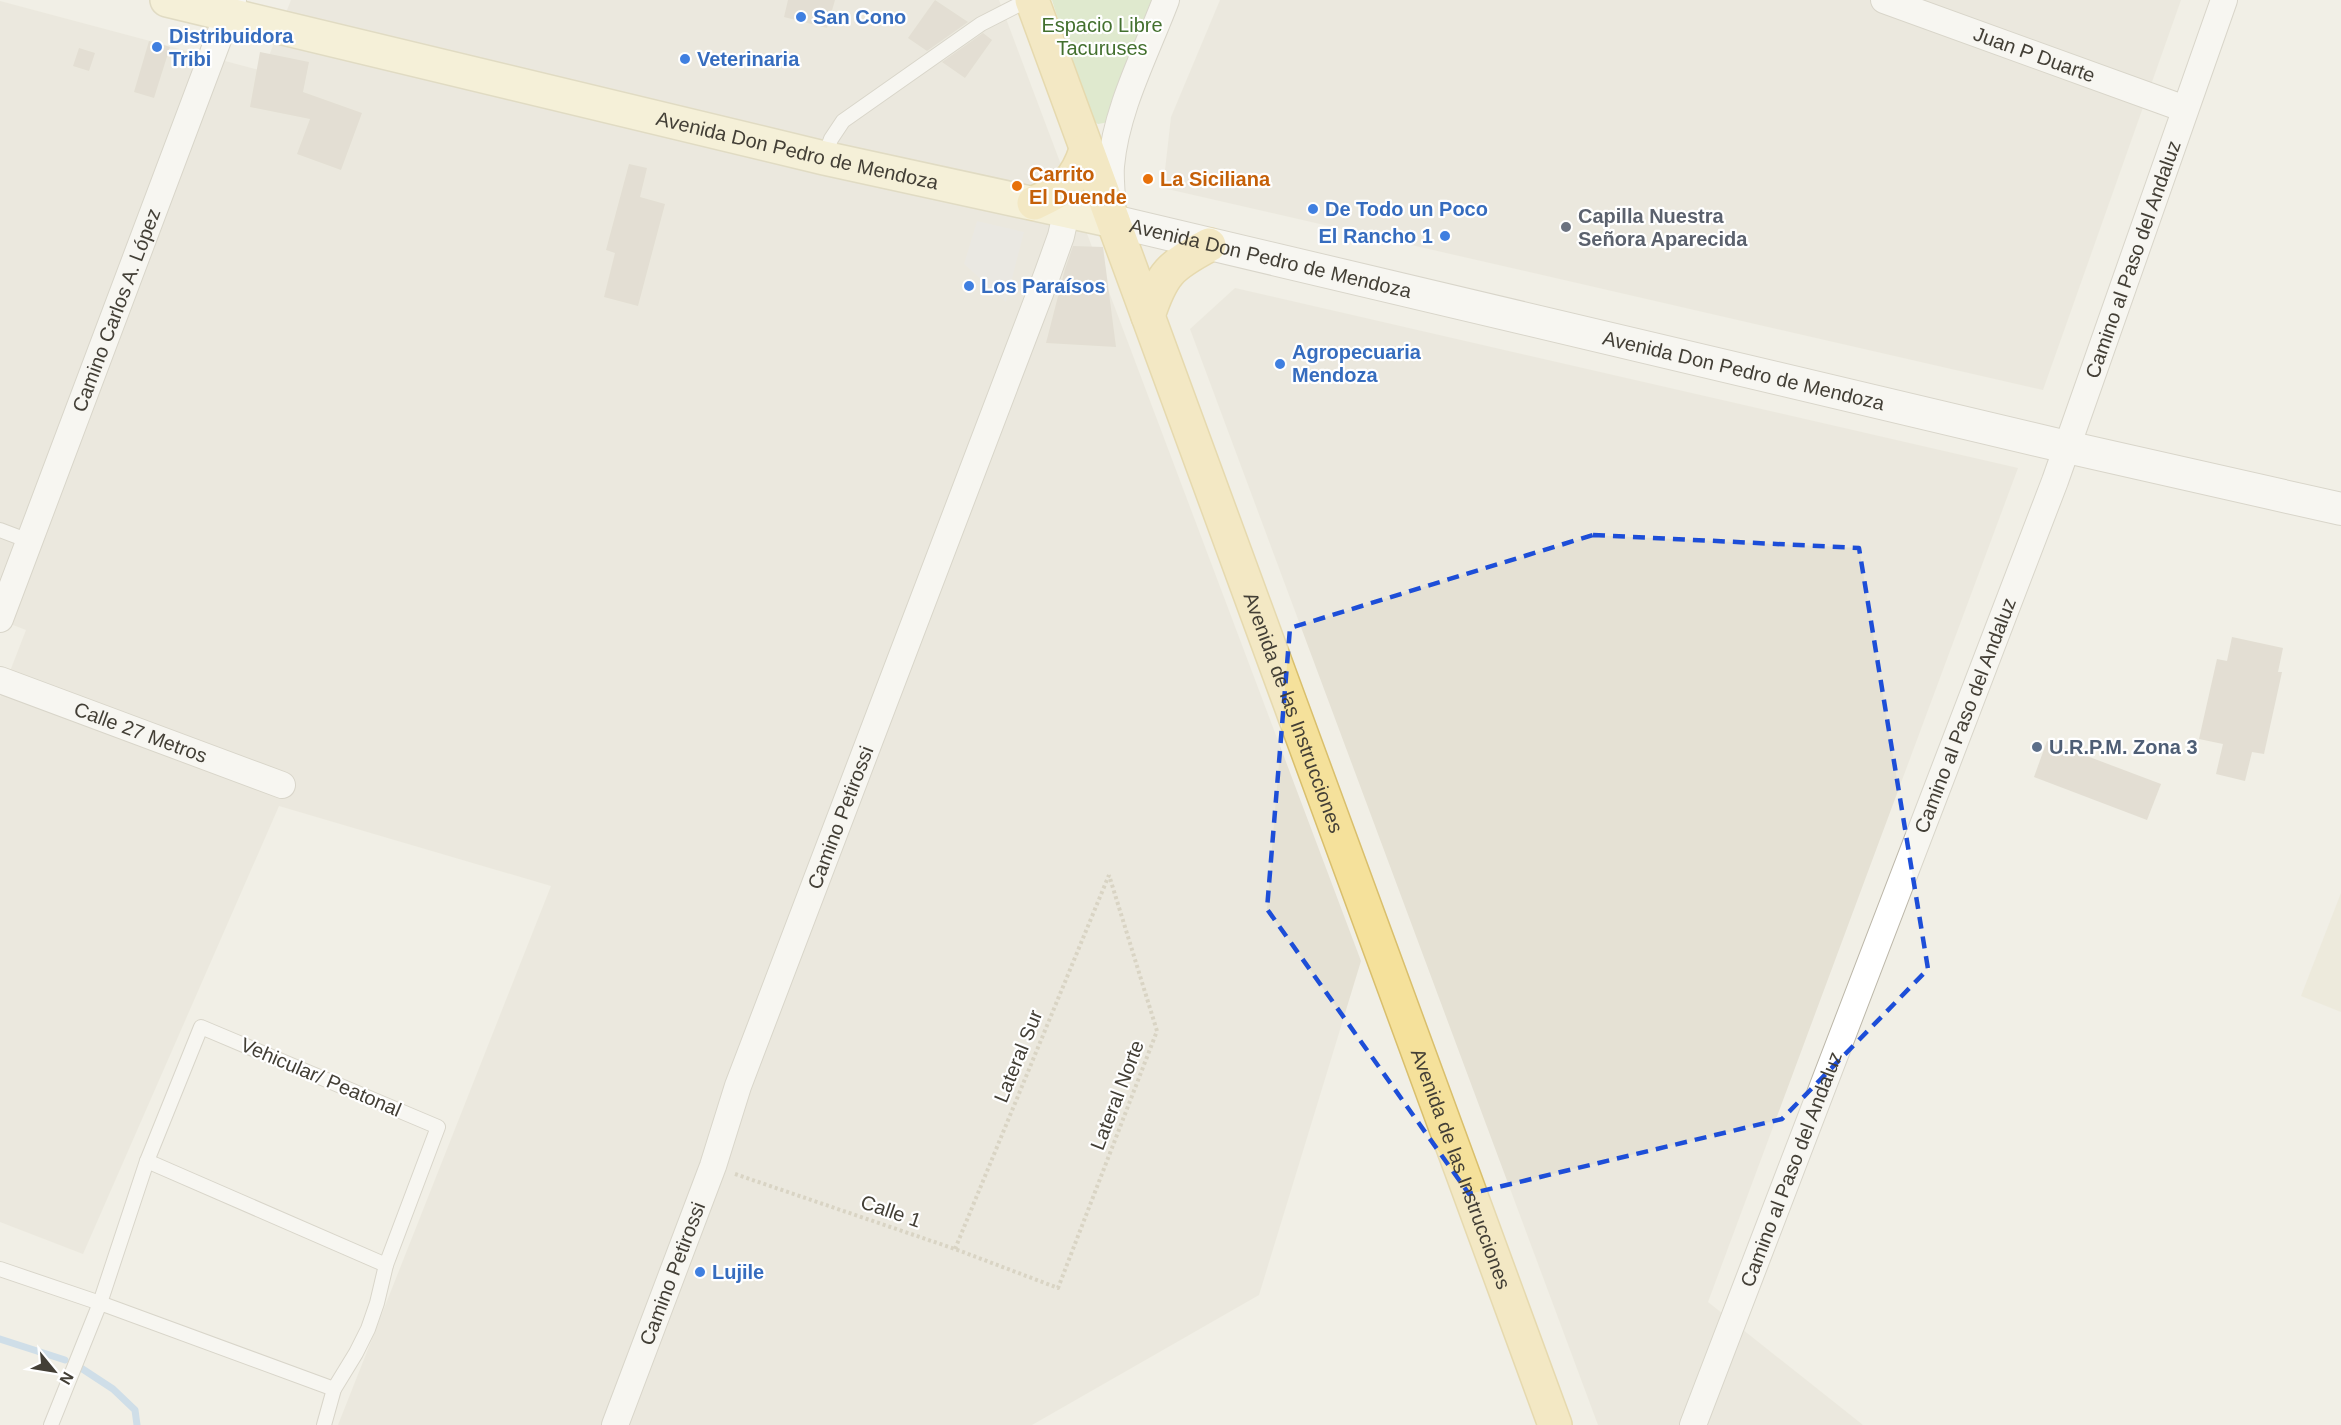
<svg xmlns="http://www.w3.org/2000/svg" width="2341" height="1425" viewBox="0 0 2341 1425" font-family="Helvetica,sans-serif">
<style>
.residential{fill:#e5e1d4}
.education{fill:#e9e4d1}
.green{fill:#c9e2b2}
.parking{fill:#e3e1de}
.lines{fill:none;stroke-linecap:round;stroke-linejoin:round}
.stream{stroke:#a7caea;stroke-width:7}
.building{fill:#d2cbbc}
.service-casing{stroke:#bcb7a9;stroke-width:16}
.minor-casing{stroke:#bcb7a9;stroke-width:28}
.tertiary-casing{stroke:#bcb7a9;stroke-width:34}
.secondary-casing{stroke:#cdc399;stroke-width:36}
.primary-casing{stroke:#d9bf6c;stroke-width:36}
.path{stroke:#bcb39c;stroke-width:4;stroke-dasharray:3 3;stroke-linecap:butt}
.service{stroke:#fff;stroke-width:14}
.minor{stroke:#fff;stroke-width:26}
.tertiary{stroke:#fff;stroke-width:32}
.secondary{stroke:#faf1c7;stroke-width:33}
.primary{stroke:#f5e19b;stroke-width:33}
.marked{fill:none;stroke:#1d4ed8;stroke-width:4.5;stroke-dasharray:12 8;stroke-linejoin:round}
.shop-dot{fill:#3f7fe0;stroke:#fff;stroke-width:2}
.food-dot{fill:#e8710a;stroke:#fff;stroke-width:2}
.worship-dot{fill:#6b7280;stroke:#fff;stroke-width:2}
.service-dot{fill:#5c6f8a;stroke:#fff;stroke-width:2}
.labels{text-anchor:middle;stroke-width:4.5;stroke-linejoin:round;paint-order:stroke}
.shop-label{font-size:20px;font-weight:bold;fill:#366cbe;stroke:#fff;text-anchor:start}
.park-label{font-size:20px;fill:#43702e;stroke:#fff}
.street-label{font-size:20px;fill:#433f36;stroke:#fff}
.food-label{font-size:20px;font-weight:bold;fill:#c56008;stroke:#fff;text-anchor:start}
.worship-label{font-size:20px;font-weight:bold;fill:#5b616d;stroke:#fff;text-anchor:start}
.service-label{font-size:20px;font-weight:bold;fill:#4e5e75;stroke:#fff;text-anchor:start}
</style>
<rect width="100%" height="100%" fill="#f1efe6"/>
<g class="residential">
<path d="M291,0h708l362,961 -102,334 -227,130h-694l213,-539 -272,-80 -196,448 -83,-32v-525l26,-67 -26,-10v-619l263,70z"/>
<path d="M1220,0h961l-138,390 -880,-202 8,-71z"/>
<path d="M1235,288l783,180 -310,834 155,123h-265l-408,-1096z"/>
</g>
<path class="education" d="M2341,893v119l-40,-16z"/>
<path class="green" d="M1052,0h104l-47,122 -11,2 -9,-6z"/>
<path class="parking" d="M977,221l47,11 -18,70 -42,-38z"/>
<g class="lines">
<g class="stream">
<path d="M0,1339l65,21"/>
<path d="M81,1368l32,21 22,21 2,15"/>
</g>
</g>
<g class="building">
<path d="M788,0h47l-8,28 -43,-11z"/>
<path d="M935,0l33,22 -41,29 -19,-13z"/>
<path d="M983,33l9,7 -27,38 -23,-16z"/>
<path d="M149,41l21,6 -16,51 -20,-6z"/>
<path d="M79,48l16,5 -6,18 -16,-5z"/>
<path d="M260,52l49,10 -6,30 59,21 -21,57 -44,-16 13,-35 -60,-12z"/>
<path d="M629,164l18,4 -7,29 25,7 -27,102 -34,-9 11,-44 -9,-3z"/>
<path d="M1073,246l30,1 13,100 -70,-4 19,-74z"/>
<path d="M2232,637l51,11 -5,24h4l-18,82 -12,-2 -7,29 -29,-7 7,-30 -24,-5 18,-80 10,2z"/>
<path d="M2047,741l114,43 -14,36 -113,-43z"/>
</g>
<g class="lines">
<g class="service-casing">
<g id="service">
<path d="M824,158l7,-19 12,-18 138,-97 47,-24"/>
<path d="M0,530l29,11"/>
<path d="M147,1161l239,104"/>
<path d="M0,1269l100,34 234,86"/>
<path d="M51,1425l49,-122 47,-142 54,-134 237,100 -52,138 -9,38 -9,26 -12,24 -22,36 -10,36"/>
</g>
</g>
<g class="minor-casing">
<g id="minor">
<path id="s1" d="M1884,0l301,109"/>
<path d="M1112,203c0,-12 -2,-25 -1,-37 5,-57 35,-113 55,-166"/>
<path id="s2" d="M0,619l233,-619"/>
<path id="s3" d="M0,680l282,105"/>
<path id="s4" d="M615,1425l98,-259 25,-80 309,-811 14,-39 6,-27"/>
<path id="s5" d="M1693,1425l362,-944 169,-481"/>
</g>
</g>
<g class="tertiary-casing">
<g id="tertiary">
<path id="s6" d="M1113,221l954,226 274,62"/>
</g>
</g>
<g class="secondary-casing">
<g id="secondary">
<path id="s7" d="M167,0l657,158 289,63"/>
</g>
</g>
<g class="primary-casing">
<g id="primary">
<path id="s8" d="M1032,0l523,1425"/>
<path d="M1034,203c30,-13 42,-22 52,-53"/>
<path d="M1148,316c14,-43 22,-50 61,-71"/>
</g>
</g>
<g class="path">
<path d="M735,1174l220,75 103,39 99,-257 -48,-156"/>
<path d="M955,1249l154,-374"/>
</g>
<use href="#service" class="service"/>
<use href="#minor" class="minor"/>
<use href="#tertiary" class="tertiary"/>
<use href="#secondary" class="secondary"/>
<use href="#primary" class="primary"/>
</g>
<path d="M0 0H2341V1425H0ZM1593,535l266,13 69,421 -146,150 -313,75 -202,-285 23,-281z" fill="#f1efe6" fill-opacity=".55" fill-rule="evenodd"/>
<path class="marked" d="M1593,535l266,13 69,421 -146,150 -313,75 -202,-285 23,-281z"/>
<g class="shop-dot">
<circle cx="801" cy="17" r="6"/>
<circle cx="157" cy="47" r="6"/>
<circle cx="685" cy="59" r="6"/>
<circle cx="1313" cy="209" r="6"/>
<circle cx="1445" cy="236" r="6"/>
<circle cx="969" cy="286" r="6"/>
<circle cx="1280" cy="364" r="6"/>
<circle cx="700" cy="1272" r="6"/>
</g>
<g class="food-dot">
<circle cx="1148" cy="179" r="6"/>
<circle cx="1017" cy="186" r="6"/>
</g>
<circle class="worship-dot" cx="1566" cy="227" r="6"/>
<circle class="service-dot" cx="2037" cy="747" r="6"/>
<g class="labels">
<g class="shop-label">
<text x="813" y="24">San Cono</text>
<text x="169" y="43">Distribuidora<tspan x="169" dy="23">Tribi</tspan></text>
<text x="697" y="66">Veterinaria</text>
<text x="1325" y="216">De Todo un Poco</text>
<text x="1433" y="243" text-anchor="end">El Rancho 1</text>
<text x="981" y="293">Los Paraísos</text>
<text x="1292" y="359">Agropecuaria<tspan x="1292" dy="23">Mendoza</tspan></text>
<text x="712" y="1279">Lujile</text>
</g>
<g class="park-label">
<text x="1102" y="32">Espacio Libre<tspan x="1102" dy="23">Tacuruses</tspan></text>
</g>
<g class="street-label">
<text dy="7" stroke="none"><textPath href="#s1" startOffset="160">Juan P Duarte</textPath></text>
<text dy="7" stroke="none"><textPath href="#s7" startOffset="648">Avenida Don Pedro de Mendoza</textPath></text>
<text dy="7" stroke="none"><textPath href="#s6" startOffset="162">Avenida Don Pedro de Mendoza</textPath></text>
<text dy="7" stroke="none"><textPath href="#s5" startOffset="1246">Camino al Paso del Andaluz</textPath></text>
<text dy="7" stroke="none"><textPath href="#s2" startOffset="330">Camino Carlos A. López</textPath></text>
<text dy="7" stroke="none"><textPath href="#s6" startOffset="648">Avenida Don Pedro de Mendoza</textPath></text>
<text dy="7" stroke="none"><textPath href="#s8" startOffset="759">Avenida de las Instrucciones</textPath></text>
<text dy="7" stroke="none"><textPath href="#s5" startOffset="760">Camino al Paso del Andaluz</textPath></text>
<text dy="7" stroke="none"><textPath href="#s3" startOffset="150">Calle 27 Metros</textPath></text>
<text dy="7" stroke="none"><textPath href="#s4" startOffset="648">Camino Petirossi</textPath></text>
<text transform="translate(1018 1056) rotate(-68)" y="7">Lateral Sur</text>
<text transform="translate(321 1077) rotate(23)" y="7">Vehicular/ Peatonal</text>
<text transform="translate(1117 1095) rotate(-69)" y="7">Lateral Norte</text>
<text dy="7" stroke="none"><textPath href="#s8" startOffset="1245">Avenida de las Instrucciones</textPath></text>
<text dy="7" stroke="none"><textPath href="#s5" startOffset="274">Camino al Paso del Andaluz</textPath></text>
<text transform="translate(891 1211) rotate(19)" y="7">Calle 1</text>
<text dy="7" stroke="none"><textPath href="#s4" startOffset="162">Camino Petirossi</textPath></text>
</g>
<g class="food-label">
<text x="1029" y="181">Carrito<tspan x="1029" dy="23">El Duende</tspan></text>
<text x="1160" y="186">La Siciliana</text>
</g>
<g class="worship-label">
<text x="1578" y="223">Capilla Nuestra<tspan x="1578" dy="23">Señora Aparecida</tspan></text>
</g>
<g class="service-label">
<text x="2049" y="754">U.R.P.M. Zona 3</text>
</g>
</g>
<g transform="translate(54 1371) rotate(120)" stroke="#ffffff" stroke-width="4.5" paint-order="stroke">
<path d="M0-4.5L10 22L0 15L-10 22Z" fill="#433f36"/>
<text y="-9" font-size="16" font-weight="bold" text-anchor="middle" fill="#433f36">N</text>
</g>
</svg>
